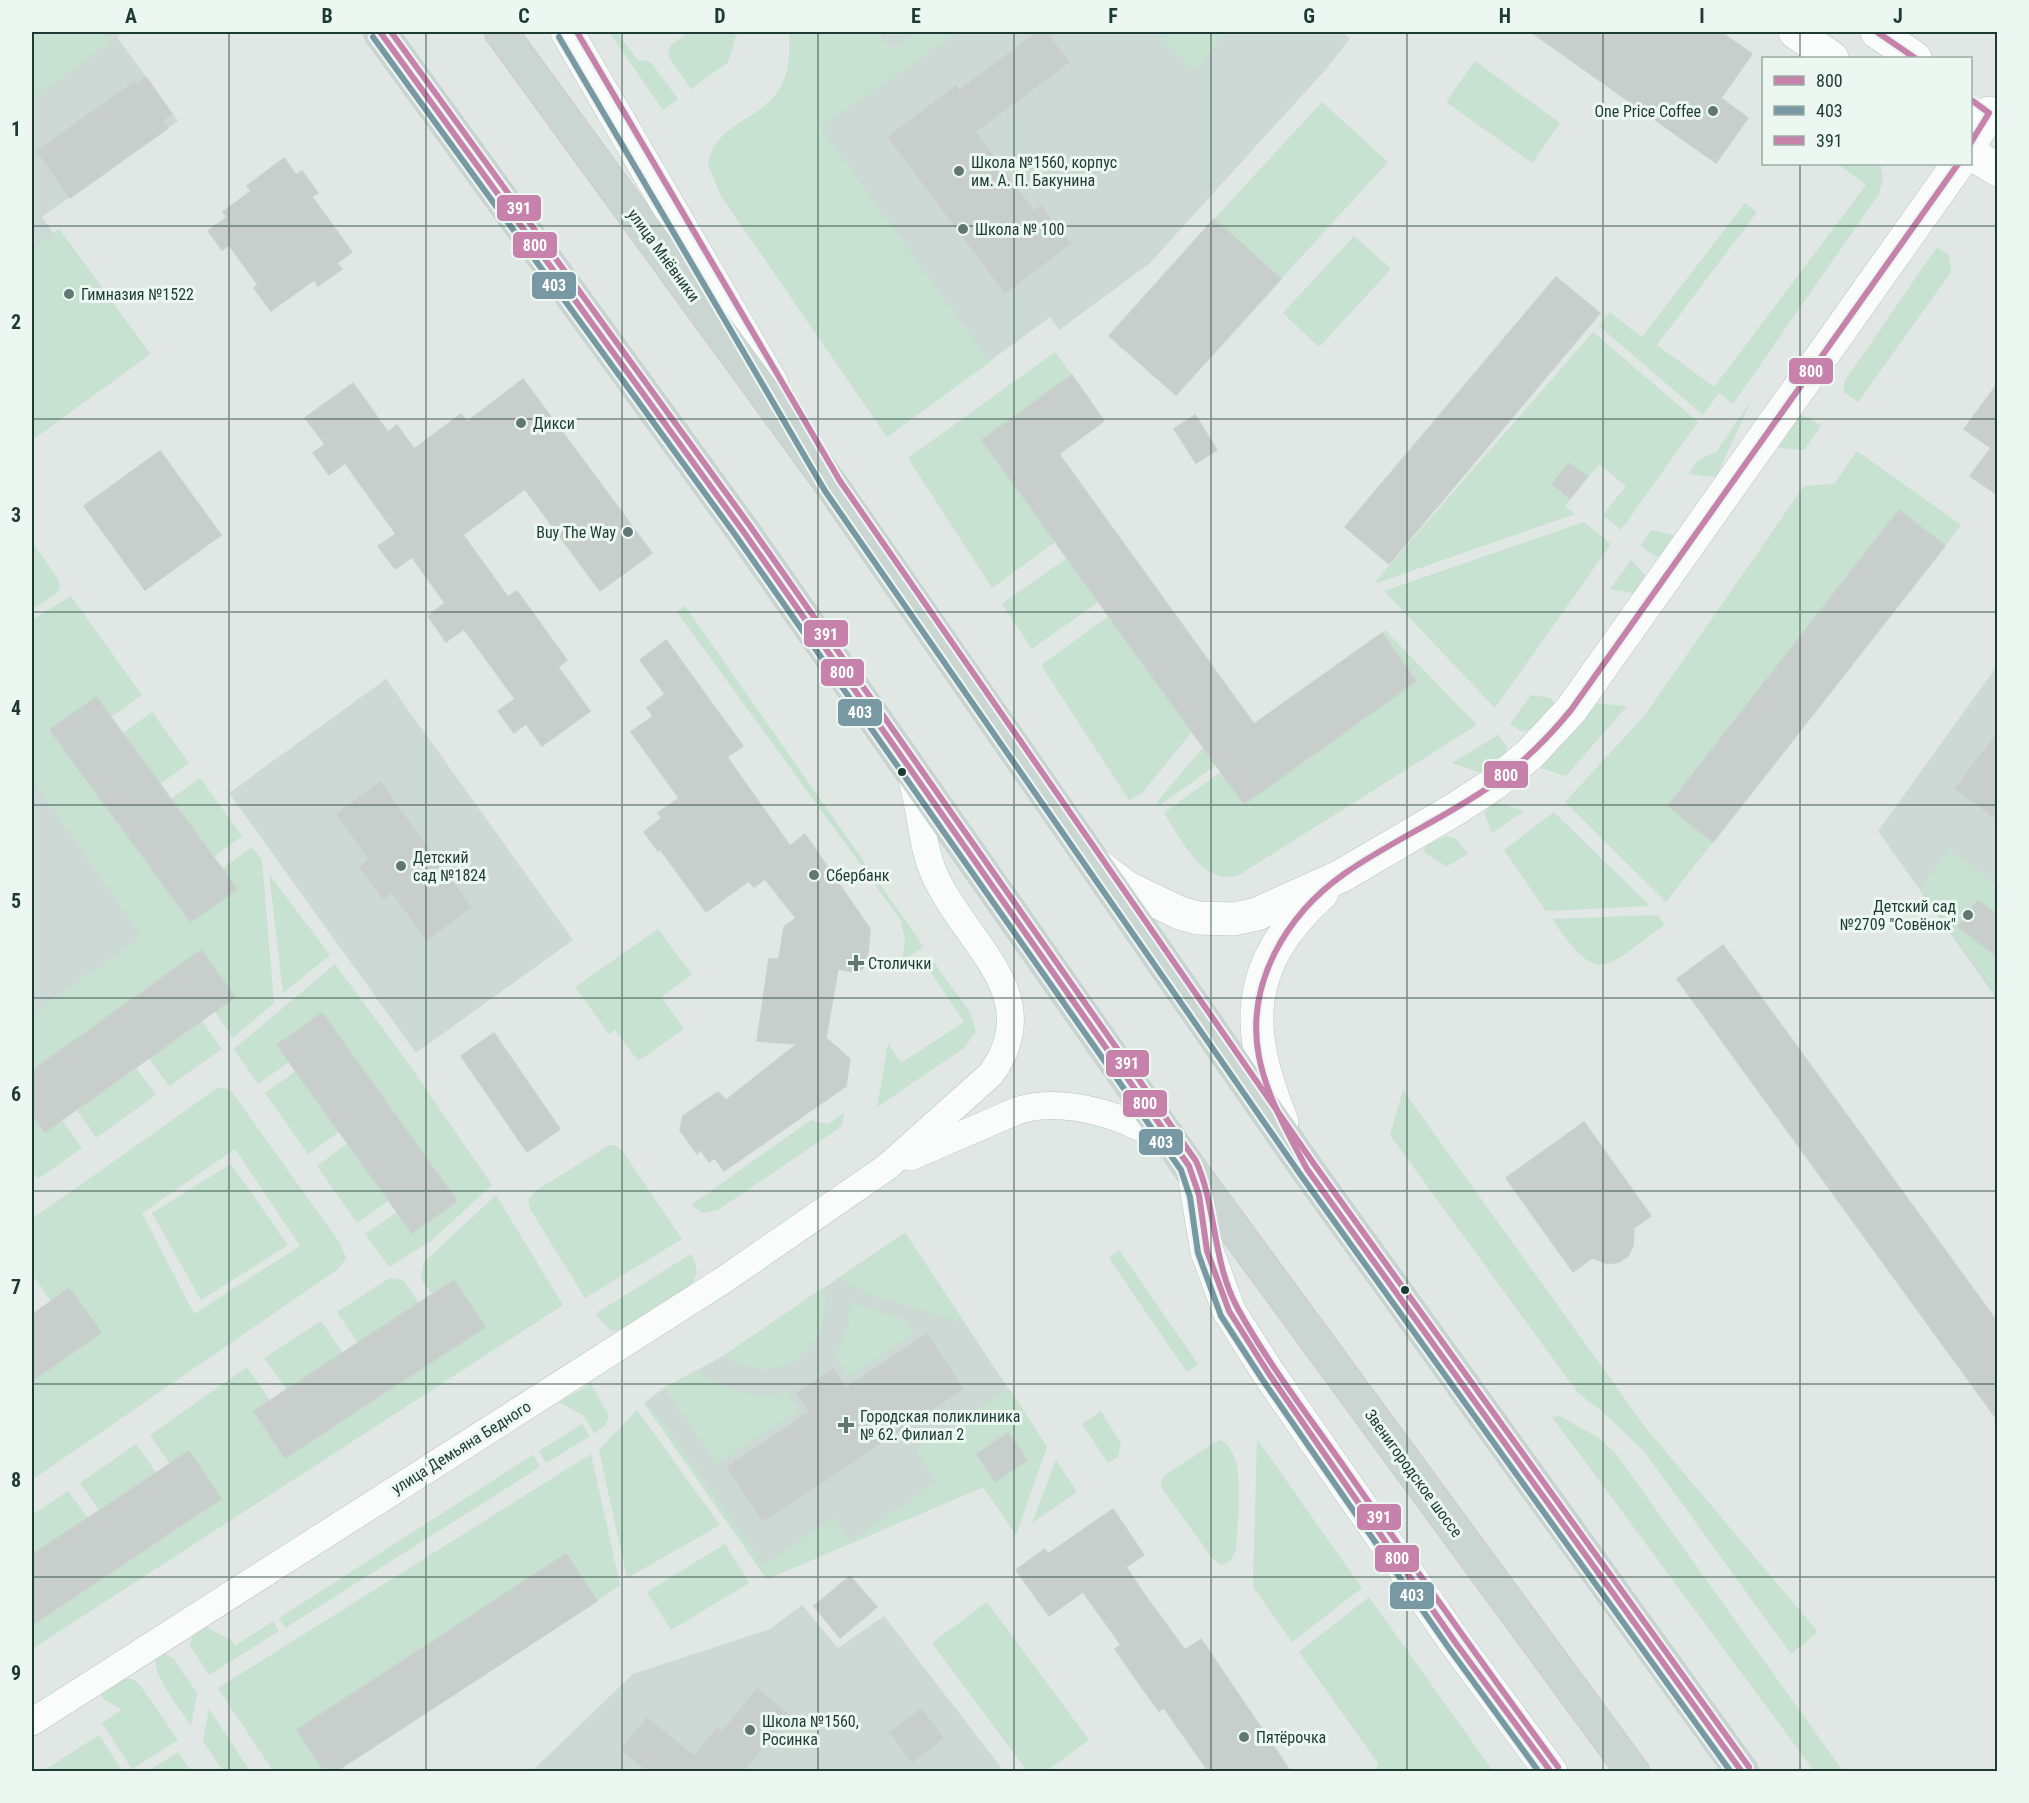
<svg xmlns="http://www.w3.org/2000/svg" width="2029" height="1803" viewBox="0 0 2029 1803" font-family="'Roboto Condensed',sans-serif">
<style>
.built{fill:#cdd9d4}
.green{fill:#c7e2d0;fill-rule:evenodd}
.building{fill:#c7cecb;stroke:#c9d0cd;stroke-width:1.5}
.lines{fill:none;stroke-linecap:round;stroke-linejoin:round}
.street-casing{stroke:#bdc4c1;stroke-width:28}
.secondary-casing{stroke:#bcc5c2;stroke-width:34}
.primary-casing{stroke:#bac4c1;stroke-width:34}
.street{stroke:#fafbfb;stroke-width:27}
.secondary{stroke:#fafbfb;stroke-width:33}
.primary{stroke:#cbd5d2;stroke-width:33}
.bus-1-casing{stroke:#edf7f2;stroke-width:10}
.bus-2-casing{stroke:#edf7f2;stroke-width:10}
.bus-3-casing{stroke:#edf7f2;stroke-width:10}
.bus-1{stroke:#c682aa;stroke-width:6}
.bus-2{stroke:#7899a4;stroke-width:6}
.bus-3{stroke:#c682aa;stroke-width:6}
.grid{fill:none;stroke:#1d3b34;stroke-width:1.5;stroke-opacity:0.55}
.poi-dot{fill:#617772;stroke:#edf7f2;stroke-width:2}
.bus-dot{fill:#1d3b34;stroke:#edf7f2;stroke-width:2}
.labels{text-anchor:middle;stroke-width:6;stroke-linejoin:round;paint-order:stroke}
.poi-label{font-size:16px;fill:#1d3b34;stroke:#edf7f2;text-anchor:start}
.street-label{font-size:16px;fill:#1d3b34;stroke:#edf7f2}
.line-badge{stroke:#edf7f2;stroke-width:2}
.badge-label{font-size:16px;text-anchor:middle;font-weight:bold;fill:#fff}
.neatline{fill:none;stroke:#1d3b34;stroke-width:2}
.grid-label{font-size:20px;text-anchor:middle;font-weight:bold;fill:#1d3b34}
</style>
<rect width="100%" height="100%" fill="#e0e7e4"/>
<g class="built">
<path d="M32,32h92l-7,5 61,84 -136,96 11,16 6,-4 91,125 -118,86z"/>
<path d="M878,32h463l9,6 -23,30 -178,196 -90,66 -9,-13 -163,120 -167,-243 -7,-19 177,-125z"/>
<path d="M1997,666v333l-119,-168z"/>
<path d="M386,679l187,261 -157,113 -187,-260z"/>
<path d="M32,779l110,157 -110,79z"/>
<path d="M905,1233l142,214 -52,35 -228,97 -123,-176 20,-15 59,-32z"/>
<path d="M802,1605l36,43 46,-32 120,155 -473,1 102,-98 137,-45z"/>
</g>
<g class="green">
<path d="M32,32h71l8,10 -79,57z"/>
<path d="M609,32h8l21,29 7,-1 7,4 26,35 -15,11z"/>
<path d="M688,32h49l-9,30 -37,27 -23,-33 2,-10z"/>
<path d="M789,32h89l13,17 27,-17h41l-139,95 170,235 -103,75 -167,-243 -12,-30c12,-60 89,-34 81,-132z"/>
<path d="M1166,32h62l-32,38 -37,-31z"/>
<path d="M1475,61l85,62 -28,40 -86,-61z"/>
<path d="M1322,102l66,60 -107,117 -67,-60z"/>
<path d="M1838,164h42l3,13 -4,17 -146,210 -14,-11 -16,22 -104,-89 11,-14 32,25 103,-134 12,9 -100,133 57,42 152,-202z"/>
<path d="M59,229l91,125 -118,86v-191z"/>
<path d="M1354,236l37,33 -72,78 -36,-34z"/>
<path d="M1937,247l12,8 2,17 -93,130 -14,-10v-10z"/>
<path d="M1593,332l105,90 -77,108 -18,-15 23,-29 -27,-22 -34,42 10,8 -198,69 -2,-1z"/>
<path d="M1055,352l17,23 -90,65 73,102 -63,46 -84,-130z"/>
<path d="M1752,399l-36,78 -27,-3 8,-13 20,-10z"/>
<path d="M1802,416l7,1 12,9 -17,24 -25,-2 -3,-4 19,-25z"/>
<path d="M1857,451l104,74 -16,21 -46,-35 -231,295 45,36 -47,60 -101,-100 80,-87 159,-229 30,-2z"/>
<path d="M1584,522l27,22 -116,164 -111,-117z"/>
<path d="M1651,530l26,6 -15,20h-7l-14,-10z"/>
<path d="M32,542l26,37 2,8 -4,7 -24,15z"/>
<path d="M1067,558l31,44 -66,47 -30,-45z"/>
<path d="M1631,560l15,16 -8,18 -28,-5z"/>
<path d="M71,596l71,99 -31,22 -15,-20 -45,33 140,192 46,-33 -15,-20 30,-22 10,13 12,143 -41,35 -18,-26 19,-15 -33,-47 -169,121v-56l110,-79 -110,-157v-159z"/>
<path d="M685,606l208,297 31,44 -22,13 3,-21 -5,-20 -223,-307z"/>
<path d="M1109,616l83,116 -50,61 -13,7 -88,-135z"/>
<path d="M1385,630l92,95 -238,150c-37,12 -58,-37 -75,-62l57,-41 23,32 171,-123 -34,-48z"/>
<path d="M1531,695l19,3 6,6 -23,26 -12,1 -11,-7z"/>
<path d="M1594,703l33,3 -61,70 -29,-9z"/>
<path d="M152,712l37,51 -29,21 -37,-51z"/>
<path d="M1498,735l8,10 1,9 -22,20 -33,-11z"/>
<path d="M1203,747l13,18 -57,41 -2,-4z"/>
<path d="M200,778l42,58 -28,21 -43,-58z"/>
<path d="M1495,802l29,9 -32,22 -8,-20z"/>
<path d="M1554,812l96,94 -104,5 -42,-61z"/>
<path d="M1446,836l10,3 12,15 -22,13 -23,-16 3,-5z"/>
<path d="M1950,849l47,36v111l-77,-108z"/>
<path d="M269,874l61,81 -47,38z"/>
<path d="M1658,915l6,10c-60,43 -64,64 -112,-6z"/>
<path d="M658,929l34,46 -31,22 23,32 -46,32 -23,-31 -6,4 -34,-47z"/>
<path d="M933,961l38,53 5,18 -12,16 -87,59 11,-64 13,20 63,-41 -38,-57z"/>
<path d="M335,964l71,96 86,125 -61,56 -42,26 -24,-33 32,-22 15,21 45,-32 -135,-188 -45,32 12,17 -31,22 -24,-35z"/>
<path d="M202,1021l20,28 -53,37 -20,-28z"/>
<path d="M136,1068l20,27 -60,43 -19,-28z"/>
<path d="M296,1071l44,60 -32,23 -43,-61z"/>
<path d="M219,1087l11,3 4,5 106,148 6,16 -8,10 -306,211v-99l68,-49 -31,-44 -18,13 -19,-27v-55zM235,1149l65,97 -106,68 -52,-101z"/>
<path d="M1403,1090l242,337 173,205 -27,22 -147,-203 -40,-38 -26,-20 -188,-258z"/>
<path d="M844,1113l-2,13 -124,84 -15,3 -12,-8 120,-85 17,4z"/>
<path d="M32,1114l13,18 17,-12 20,28 -44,31 -6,-9z"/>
<path d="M348,1143l40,58 -31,22 -40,-57z"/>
<path d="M609,1145h6l8,7 59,87 -97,59 -55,-89 -2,-9 6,-8z"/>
<path d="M231,1164l57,81 -87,55 -49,-87z"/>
<path d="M496,1195l67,110 -531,344v-24l189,-126 -32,-48 -19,13 -20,-29 97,-68 23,33 -16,11 31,47 200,-131 -31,-47 -22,14 -11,-15 3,-17z"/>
<path d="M905,1233l60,90 -100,-30 -26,-15z"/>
<path d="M1119,1250l79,114 -11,8 -78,-114z"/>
<path d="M691,1254c7,13 8,20 -1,32l-66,43 -13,2 -16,-17z"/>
<path d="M390,1278l13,2 16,23 -61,40 -21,-31z"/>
<path d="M824,1287c10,63 -46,104 -101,69z"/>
<path d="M850,1302l54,17 10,11 -3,6 -63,41 -13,-21 14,-33z"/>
<path d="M321,1321l22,32 -56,37 -23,-32z"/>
<path d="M696,1371c29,17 57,31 91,21l12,18 -82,54 -53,-76z"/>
<path d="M591,1384l18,32 -4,10 -11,7 -10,-17 -25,-14z"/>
<path d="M1009,1388l38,59 -31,88 -33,-48 -216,92 -123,-176 18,18 101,144 71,-47 17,23 86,-60 -22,-31z"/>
<path d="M637,1410l83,115 -93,53 -28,-128z"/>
<path d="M1101,1411l20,33 -3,13 -10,6 -26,-39z"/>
<path d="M1560,1416l39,22 18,17 226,316h-29l-262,-354z"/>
<path d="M582,1424l8,12 -44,27 -7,-12z"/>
<path d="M1257,1439l105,149 -70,54 -39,-55z"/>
<path d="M1221,1440c27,14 16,82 15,109l-5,11 -10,5 -8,-6 -51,-71 -1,-6 3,-6 49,-33z"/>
<path d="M136,1444l20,28 -57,38 -19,-27z"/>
<path d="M591,1454l29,131 -23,16 -31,-47 -269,176 28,41h-52l-55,-83z"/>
<path d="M533,1455l7,12 -255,161 -6,-10z"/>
<path d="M1056,1460l21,32 -45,31z"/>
<path d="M68,1491l20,27 -56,37v-40z"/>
<path d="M725,1544l24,39 -78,47 -24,-38z"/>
<path d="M1369,1597l124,174h-117l2,-8 -79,-111z"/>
<path d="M987,1602l102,138 -43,31h-19l-95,-128z"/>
<path d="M273,1621l6,10 -70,44 -19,-30 3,-11 14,-7 25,14 3,5z"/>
<path d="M164,1653l10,6 23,34 -6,32c-10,-15 -42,-53 -34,-69z"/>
<path d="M123,1679h9l8,6 38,55 -46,29 -30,-46 20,-13 -20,-12v-5z"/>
<path d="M209,1709l41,62h-27l-20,-30z"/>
<path d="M99,1735l23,36h-79z"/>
<path d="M178,1752l13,19h-43z"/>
</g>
<g class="building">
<path d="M1038,32h8l23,30 -94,70 59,79 7,-6 29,39 -65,49 -117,-156 68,-51 3,4z"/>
<path d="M1531,32h190l31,22 -31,44 27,20 -32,45z"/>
<path d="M146,77l26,37 -10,7 6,7 -98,70 -33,-47 97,-69 2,3z"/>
<path d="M284,158l12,17 6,-4 16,22 -6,4 40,55 -15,11 5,6 -24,17 -4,-6 -43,31 -17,-23 4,-3 -29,-40 -7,5 -14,-19 19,-14 -4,-5 28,-21 -4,-5z"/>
<path d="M1214,219l67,60 -105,116 -67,-59z"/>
<path d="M1556,277l44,36 -211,251 -44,-37z"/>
<path d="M1072,375l32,46 -45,33 195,270 128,-91 34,48 -172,123 -262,-364z"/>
<path d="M523,379l129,174 -52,38 -75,-102 -62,46 45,62 9,-6 31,43 19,26 -9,7 32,44 -48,35 -16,-22 -12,9 -16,-22 17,-12 -51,-70 -18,13 -18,-26 17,-13 -33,-46 -17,12 -17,-23 18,-12 -51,-71 -16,12 -16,-22 12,-9 -20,-26 48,-35 35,49 9,-7 17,24 47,-35 6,8z"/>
<path d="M1998,383v112l-28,-19 21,-28 -27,-19z"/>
<path d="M1195,415l22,35 -21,13 -22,-34z"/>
<path d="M160,451l61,84 -76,55 -61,-84z"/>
<path d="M1569,463l18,14 -17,21 -18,-14z"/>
<path d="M1899,510l46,36 -232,296 -45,-36z"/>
<path d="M666,640l77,106 -16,11 63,89 15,-12 65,95 -3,35 -9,9 -20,-4 -12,69 24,21 -4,27 -122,85 -9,-13 -6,4 -8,-12 -4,4 -17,-24 3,-14 35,-24 8,8 71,-56 -40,-3 12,-82h10l5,-32 12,-9 -31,-39 -11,8 -5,-6 -43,31 -46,-63 -2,2 -14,-19 18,-14 -4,-5 21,-15 -48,-66 22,-16 -6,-8 18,-14 -25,-34z"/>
<path d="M96,697l141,192 -46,33 -141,-192z"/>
<path d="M1998,732v88l-43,-31z"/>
<path d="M380,782l91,125 -44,33 -35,-48 -9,7 -23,-32 9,-8 -32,-45z"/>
<path d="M1978,900l20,15v42l-40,-30z"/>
<path d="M1723,945l275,378v98l-321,-442z"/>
<path d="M201,950l34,47 -190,135 -13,-18v-43z"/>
<path d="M322,1013l135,188 -45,32 -135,-188z"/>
<path d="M494,1033l66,96 -33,23 -66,-96z"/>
<path d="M1584,1122l67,94 -17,12 -1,18 -5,10 -9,6 -11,2 -16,-6 -19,14 -67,-94z"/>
<path d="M454,1280l31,47 -200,131 -31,-47z"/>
<path d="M69,1288l32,44 -69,49v-66z"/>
<path d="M927,1334l36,55 -200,132 -36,-54 83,-55 -13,-19 36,-24 13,19z"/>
<path d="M1008,1433l19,27 -32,22 -18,-28z"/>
<path d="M189,1451l32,48 -189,126v-70z"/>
<path d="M1113,1509l31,46 -18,12 18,27 41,56 16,-11 90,133h-82l-45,-64 -5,3 -19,-26 -25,-36 6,-4 -38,-53 -34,24 -33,-46 29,-21 3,5z"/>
<path d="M566,1554l31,47 -262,171h-10l-28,-42z"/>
<path d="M850,1576l27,31 -37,31 -26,-32z"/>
<path d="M757,1689l32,26 -46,57h-94l-28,-23 26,-31 47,38 23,-28 5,4z"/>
<path d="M921,1709l22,29 -31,24 -22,-30z"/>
</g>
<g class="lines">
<g class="street-casing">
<g id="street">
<path d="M910,1157l109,-47c47,-14 116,7 153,39"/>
<path d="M32,1722l693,-443 162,-112 104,-93c58,-81 -29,-132 -58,-203 -13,-31 -12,-66 -23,-98"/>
</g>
</g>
<g class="secondary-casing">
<g id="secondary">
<path d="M567,32l205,352"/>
<path d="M1795,32l37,26"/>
<path d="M1877,32l38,26"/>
<path d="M1970,145l19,-32"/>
<path d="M1970,153l28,17"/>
<path d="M1097,865l29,22 54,26 18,5 36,1 23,-5 84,-38 116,-68 38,-25 34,-28 42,-45 387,-546"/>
<path d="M1282,1122c-38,-94 -39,-157 40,-229"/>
<path d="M1194,1174l13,77 22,60 40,63 186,268 96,130"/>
</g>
</g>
<g class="primary-casing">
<g id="primary">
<path d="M380,32l363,499 451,643 439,598"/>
<path d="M501,32l331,454 475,683 435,603"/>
</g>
</g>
<use href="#street" class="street"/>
<use href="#secondary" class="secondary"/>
<use href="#primary" class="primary"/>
<g class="bus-1-casing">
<g id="bus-1">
<path d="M380,32l363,499 446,635 10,29 8,56 22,60 40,63 186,268 96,130"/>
<path d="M1877,32l38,26"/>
<path d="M1970,99l19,14 -19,31"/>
<path d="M1742,1772l-435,-603c-19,-35 -40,-72 -48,-112 -14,-73 27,-142 85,-183 47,-33 101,-56 148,-89 30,-21 56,-47 79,-75l387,-546"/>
</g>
</g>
<g class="bus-2-casing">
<g id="bus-2">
<path d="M373,37l363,499 445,634 9,27 8,56 23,63 41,63 186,268 91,125"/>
<path d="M559,37l266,454 475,683 431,598"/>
</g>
</g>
<g class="bus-3-casing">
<g id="bus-3">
<path d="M391,32l359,494 446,635c21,47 16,101 42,148 31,56 72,109 109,162 69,99 139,198 211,296"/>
<path d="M577,32l263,449 474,683 435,603"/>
</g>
</g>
<use href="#bus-1" class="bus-1"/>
<use href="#bus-2" class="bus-2"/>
<use href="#bus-3" class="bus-3"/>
</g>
<path class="grid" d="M229,32v1740M426,32v1740M622,32v1740M818,32v1740M1014,32v1740M1211,32v1740M1407,32v1740M1603,32v1740M1800,32v26M1800,164v1608M32,226h1966M32,419h1966M32,612h1966M32,805h1966M32,998h1966M32,1191h1966M32,1384h1966M32,1577h1966"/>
<g class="poi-dot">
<circle cx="1713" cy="111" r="6"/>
<circle cx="959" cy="171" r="6"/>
<circle cx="963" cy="229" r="6"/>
<circle cx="69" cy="294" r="6"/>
<circle cx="521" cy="423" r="6"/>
<circle cx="628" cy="532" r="6"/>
<circle cx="401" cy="866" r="6"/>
<circle cx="814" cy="875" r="6"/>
<circle cx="1968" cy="915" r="6"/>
<path d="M853 954h6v6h6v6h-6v6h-6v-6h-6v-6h6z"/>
<path d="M843 1416h6v6h6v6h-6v6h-6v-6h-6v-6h6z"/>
<circle cx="750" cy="1730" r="6"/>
<circle cx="1244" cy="1737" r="6"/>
</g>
<g class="bus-dot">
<circle cx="902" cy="772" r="5"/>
<circle cx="1405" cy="1290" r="5"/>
</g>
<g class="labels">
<g class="poi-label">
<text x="1701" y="117" text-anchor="end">One Price Coffee</text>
<text x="971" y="168">Школа №1560, корпус<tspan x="971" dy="18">им. А. П. Бакунина</tspan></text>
<text x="975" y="235">Школа № 100</text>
<text x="81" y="300">Гимназия №1522</text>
<text x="533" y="429">Дикси</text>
<text x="616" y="538" text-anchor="end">Buy The Way</text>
<text x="413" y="863">Детский<tspan x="413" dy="18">сад №1824</tspan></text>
<text x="826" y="881">Сбербанк</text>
<text x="1956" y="912" text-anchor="end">Детский сад<tspan x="1956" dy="18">№2709 "Совёнок"</tspan></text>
<text x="868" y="969">Столички</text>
<text x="860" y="1422">Городская поликлиника<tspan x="860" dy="18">№ 62. Филиал 2</tspan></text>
<text x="762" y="1727">Школа №1560,<tspan x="762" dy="18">Росинка</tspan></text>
<text x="1256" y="1743">Пятёрочка</text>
</g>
<g class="street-label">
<text transform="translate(664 255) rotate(54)" y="6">улица Мнёвники</text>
<text transform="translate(461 1447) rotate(-32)" y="6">улица Демьяна Бедного</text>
<text transform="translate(1414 1473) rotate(54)" y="6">Звенигородское шоссе</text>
</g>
</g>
<g class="line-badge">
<rect x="496" y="194" width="46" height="28" rx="6" fill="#c682aa"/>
<rect x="512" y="231" width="46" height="28" rx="6" fill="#c682aa"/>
<rect x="531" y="271" width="46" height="29" rx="6" fill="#7899a4"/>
<rect x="1788" y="357" width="46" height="28" rx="6" fill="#c682aa"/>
<rect x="803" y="619" width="46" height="29" rx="6" fill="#c682aa"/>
<rect x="820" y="658" width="45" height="29" rx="6" fill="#c682aa"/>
<rect x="837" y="698" width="46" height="29" rx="6" fill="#7899a4"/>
<rect x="1483" y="760" width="46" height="29" rx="6" fill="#c682aa"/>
<rect x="1105" y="1049" width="45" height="29" rx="6" fill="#c682aa"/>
<rect x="1122" y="1089" width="46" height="29" rx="6" fill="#c682aa"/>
<rect x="1138" y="1128" width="46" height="28" rx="6" fill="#7899a4"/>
<rect x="1356" y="1503" width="46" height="28" rx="6" fill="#c682aa"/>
<rect x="1374" y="1544" width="46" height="29" rx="6" fill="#c682aa"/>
<rect x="1389" y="1581" width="46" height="29" rx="6" fill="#7899a4"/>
</g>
<g class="badge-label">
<text x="519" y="214">391</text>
<text x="535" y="251">800</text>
<text x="554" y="291">403</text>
<text x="1811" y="377">800</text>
<text x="826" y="640">391</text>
<text x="842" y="678">800</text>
<text x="860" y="718">403</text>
<text x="1506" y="781">800</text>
<text x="1127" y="1069">391</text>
<text x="1145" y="1109">800</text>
<text x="1161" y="1148">403</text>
<text x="1379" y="1523">391</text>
<text x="1397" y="1564">800</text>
<text x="1412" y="1601">403</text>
</g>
<rect width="2029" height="1803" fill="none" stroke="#edf7f2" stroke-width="66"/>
<rect x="1762" y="57" width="210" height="108" fill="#edf7f2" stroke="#9aaca6" stroke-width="1.5"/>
<rect x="1774" y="76" width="30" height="9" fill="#c682aa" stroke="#9aaca6" stroke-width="1.5"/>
<text x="1816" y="87" font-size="18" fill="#1d3b34">800</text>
<rect x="1774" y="106" width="30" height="9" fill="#7899a4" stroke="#9aaca6" stroke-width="1.5"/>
<text x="1816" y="117" font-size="18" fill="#1d3b34">403</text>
<rect x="1774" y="136" width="30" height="9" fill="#c682aa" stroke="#9aaca6" stroke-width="1.5"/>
<text x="1816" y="147" font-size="18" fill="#1d3b34">391</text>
<rect x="33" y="33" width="1963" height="1737" class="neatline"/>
<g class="grid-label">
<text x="131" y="23">A</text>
<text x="327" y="23">B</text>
<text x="524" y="23">C</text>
<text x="720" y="23">D</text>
<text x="916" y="23">E</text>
<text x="1113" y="23">F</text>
<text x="1309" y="23">G</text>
<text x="1505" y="23">H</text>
<text x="1702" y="23">I</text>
<text x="1898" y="23">J</text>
<text x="16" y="136">1</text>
<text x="16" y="329">2</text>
<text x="16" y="522">3</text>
<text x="16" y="715">4</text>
<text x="16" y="908">5</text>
<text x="16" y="1101">6</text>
<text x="16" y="1294">7</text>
<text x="16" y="1487">8</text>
<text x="16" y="1680">9</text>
</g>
</svg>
